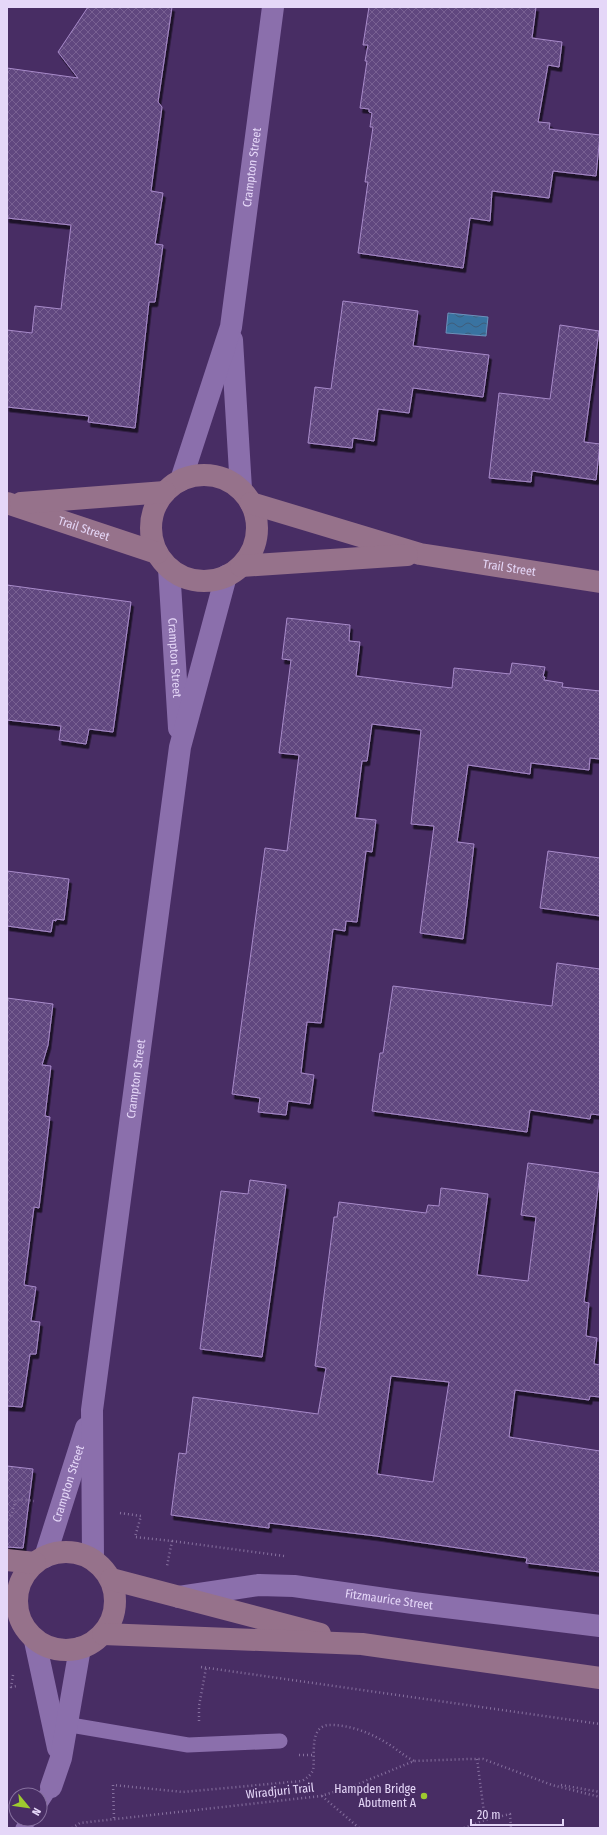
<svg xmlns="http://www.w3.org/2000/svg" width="607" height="1835" viewBox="0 0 607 1835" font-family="'Fira Sans Condensed',sans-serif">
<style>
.water{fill:url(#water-waves);stroke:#6d91bb}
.building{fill:url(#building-cross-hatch);stroke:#a88bca;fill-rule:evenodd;filter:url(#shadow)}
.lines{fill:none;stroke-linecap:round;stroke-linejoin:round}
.path{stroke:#87719f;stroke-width:2.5;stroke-dasharray:1 3;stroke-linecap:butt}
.lane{stroke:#8b6fac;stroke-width:15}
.street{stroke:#8b6fac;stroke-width:22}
.secondary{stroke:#96728b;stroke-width:22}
.poi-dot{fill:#9eca2f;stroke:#482d64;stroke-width:1.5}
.labels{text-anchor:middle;stroke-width:4;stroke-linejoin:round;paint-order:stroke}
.street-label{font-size:12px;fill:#e5d7f8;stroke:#482d64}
.poi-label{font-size:12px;fill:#e5d7f8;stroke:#482d64;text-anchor:end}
</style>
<defs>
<pattern id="water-waves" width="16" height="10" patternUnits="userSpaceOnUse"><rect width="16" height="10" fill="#3973a1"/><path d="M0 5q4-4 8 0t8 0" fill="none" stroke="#3e5c7a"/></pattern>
<pattern id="building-cross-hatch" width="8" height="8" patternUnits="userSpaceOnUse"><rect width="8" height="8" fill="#61467f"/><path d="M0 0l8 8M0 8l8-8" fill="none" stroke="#786092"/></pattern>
<filter id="shadow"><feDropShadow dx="2.5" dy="4.5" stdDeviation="0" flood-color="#0009"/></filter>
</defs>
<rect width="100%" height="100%" fill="#482d64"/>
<path class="water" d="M448,313l40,4 -2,19 -40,-3z"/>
<g class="building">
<path d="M88,7h84l-14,95 4,5 -11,84 12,2 -8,51 8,1 -8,57h-6l-14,126 -47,-6 1,-6 -82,-9v-77l25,3 3,-27 26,3 10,-84 -64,-7v-150l71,10 -20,-26z"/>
<path d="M369,7h167l-4,31 30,4 -3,25 -11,-2 -10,57 12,1 -1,6 51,6 -4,41 -43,-5 -4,27 -57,-7 -2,30 -20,-3 -7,50 -105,-15 10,-71h-3l8,-55h-3l2,-14 -3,-1v-3l-9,-1 7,-47h-2l3,-16h-5z"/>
<path d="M343,301l75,10 -5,35 76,9 -6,42 -70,-9 -4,25 -31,-4 -4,32 -21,-3 -1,10 -44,-5 7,-56 16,2z"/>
<path d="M560,325l39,6 -15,111 16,2 -4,36 -64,-9 -1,11 -42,-4 10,-85 51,6z"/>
<path d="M7,585l124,17 -18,130 -24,-3 -3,15 -27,-4 2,-14 -54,-6z"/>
<path d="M287,618l63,7 -1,16 11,1 -4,34 96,12 2,-20 56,6 2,-11 33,4 -2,10h2l-1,3 19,3 -1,4 38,4v68l-10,-1 -1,12 -58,-7 -1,11 -62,-9 -11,77 17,2 -11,95 -43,-6 14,-107 -23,-2 10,-94 -49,-6 -5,37h-5l-7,57 21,2 -4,32 -6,-1 -9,71 -11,-1 -1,10 -12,-2 -12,94 -14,-1 -3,25 -3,26 13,2 -4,29 -22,-3 -2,14 -28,-3 2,-14 -28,-4 33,-246 22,3 12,-96 -20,-2 12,-93 -9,-1z"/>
<path d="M548,851l52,7v58l-60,-8z"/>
<path d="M7,871l62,8 -5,41 -8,-1v2l-3,-1 -2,12 -44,-6z"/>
<path d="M557,963l43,6v146l-9,-1 -1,5 -60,-9 -3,22 -155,-21 8,-58h3l10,-67 159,20z"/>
<path d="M7,998l46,6 -5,41 -6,20 9,1 -6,50 5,1 -11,91 -5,-1 -10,78 12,2 -5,34 9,1 -4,32h-6l-8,53 -15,-1z"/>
<path d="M528,1163l72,10 -16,129 5,1 -3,33 11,2 -3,26 6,1v32l-10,-1 -1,4 -74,-10 -6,47 91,14v121l-74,-9 1,-5 -151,-22 -107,-13v5l-98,-13 8,-62 7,1 7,-57 125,17 8,-46 -11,-2 19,-149h3l2,-15 87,11 2,-8 11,1 2,-18 47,6 -11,81 51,6 8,-64 -15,-2zM391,1376l58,6 -16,100 -56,-8z"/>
<path d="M250,1180l36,5 -24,172 -62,-8 21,-158 27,3z"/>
<path d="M7,1466l26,3 -10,79 -16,-1z"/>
</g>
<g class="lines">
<g class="path">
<path d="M120,1513l21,3 -6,21 37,4 -5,25"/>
<path d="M7,1519l5,-6 4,-14 18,2"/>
<path d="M172,1541l112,15"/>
<path d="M201,1667l399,57"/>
<path d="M13,1675l-2,12 6,-1"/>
<path d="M199,1721v-15l7,-38"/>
<path d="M299,1755h14"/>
<path d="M477,1759l8,61"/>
<path d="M561,1785l39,7"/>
<path d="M322,1796l37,32"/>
<path d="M114,1818l-1,-33 70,7 119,-11c5,-3 9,-6 11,-11 3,-14 -6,-47 20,-45 22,1 42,10 60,22 7,5 13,10 21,14"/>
<path d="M72,1828l8,-5 241,-27 35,-11 58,-24 55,-2h14l69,26 48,12"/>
<path d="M464,1828l21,-8 25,-6 1,14"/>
</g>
<g class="lane">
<path d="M59,1723l129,22 92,-4"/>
<path d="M40,1804l11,-17"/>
<path d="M23,1828l7,-9"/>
</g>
<g class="street">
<path d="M232,340l9,149"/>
<path id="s1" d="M181,480l50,-153 42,-320"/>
<path id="s2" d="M169,568l10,160"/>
<path id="s3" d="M45,1557l41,-129"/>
<path id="s4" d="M93,1559l-1,-149 88,-663 46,-171"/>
<path id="s5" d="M179,1597l80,-12 35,1 119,17 187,23"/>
<path d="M35,1641l23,107"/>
<path d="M51,1787l10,-29 19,-110"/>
</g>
<g class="secondary">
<circle cx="204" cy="528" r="53"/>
<path id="s6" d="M7,503l150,50"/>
<path d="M21,503l144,-11"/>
<path id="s7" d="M251,503l169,51 180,28"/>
<path d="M241,566l166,-11"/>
<circle cx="66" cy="1601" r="49"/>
<path d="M7,1560l28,3"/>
<path d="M111,1579l209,55"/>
<path d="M103,1634l259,10 238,34"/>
</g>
</g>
<circle class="poi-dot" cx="424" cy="1796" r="4"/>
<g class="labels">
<g class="street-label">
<text dy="4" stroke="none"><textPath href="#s1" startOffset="322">Crampton Street</textPath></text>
<text dy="4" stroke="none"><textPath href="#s6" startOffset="81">Trail Street</textPath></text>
<text dy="4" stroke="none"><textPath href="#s7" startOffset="267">Trail Street</textPath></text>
<text dy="4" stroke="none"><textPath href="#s2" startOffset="90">Crampton Street</textPath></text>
<text dy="4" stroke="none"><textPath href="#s4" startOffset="483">Crampton Street</textPath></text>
<text dy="4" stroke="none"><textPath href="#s3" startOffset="77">Crampton Street</textPath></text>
<text dy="4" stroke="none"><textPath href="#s5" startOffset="212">Fitzmaurice Street</textPath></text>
<text transform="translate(280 1791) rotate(-6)" y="4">Wiradjuri Trail</text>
</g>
<g class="poi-label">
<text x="416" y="1793">Hampden Bridge<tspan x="416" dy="14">Abutment A</tspan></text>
</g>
</g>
<rect width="607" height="1835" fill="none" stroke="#e5d7f8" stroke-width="16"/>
<g transform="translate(28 1807) rotate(119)"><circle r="19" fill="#482d64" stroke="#87719f"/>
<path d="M0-3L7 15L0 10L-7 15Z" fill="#9eca2f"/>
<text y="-6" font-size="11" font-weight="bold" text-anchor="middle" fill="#e5d7f8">N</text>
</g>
<path d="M471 1819v6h92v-6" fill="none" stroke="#e5d7f8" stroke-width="2"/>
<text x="477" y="1819" font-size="12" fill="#e5d7f8" stroke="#482d64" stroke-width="3" paint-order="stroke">20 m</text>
</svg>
